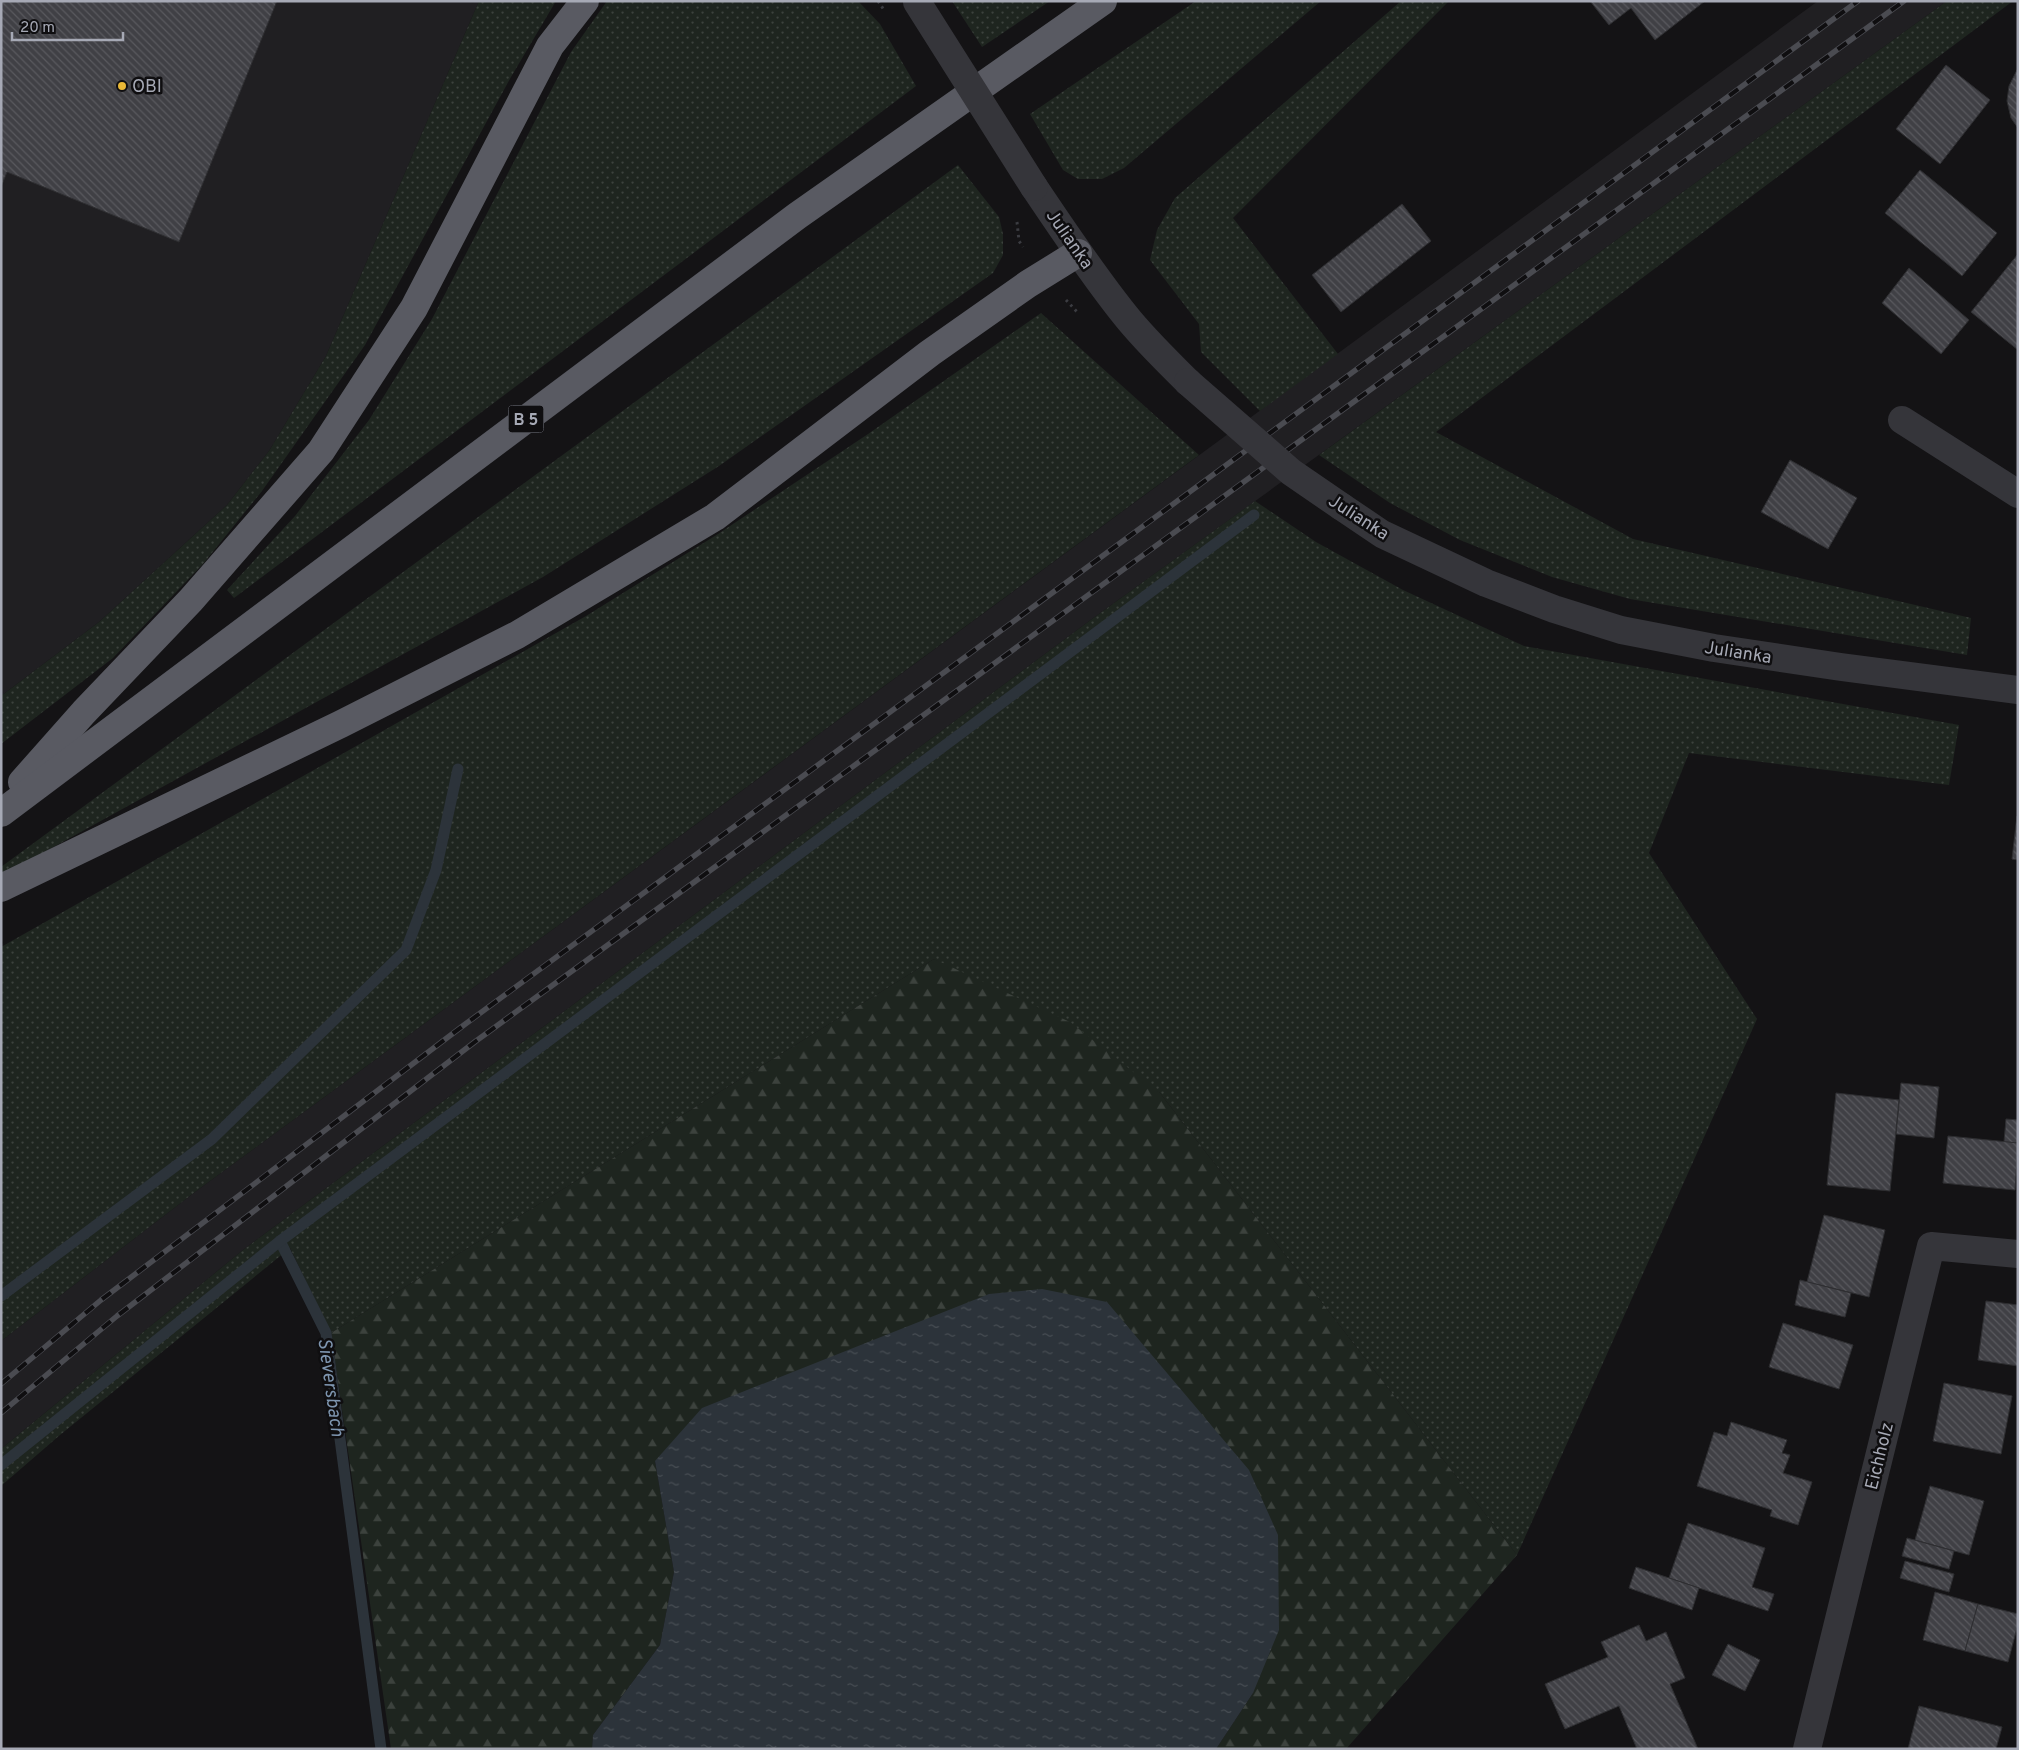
<svg xmlns="http://www.w3.org/2000/svg" width="2019" height="1750" viewBox="0 0 2019 1750" font-family="Overpass,sans-serif">
<style>
.built{fill:#201f22}
.grass{fill:url(#grass-dots)}
.forest{fill:url(#forest-firs)}
.water{fill:url(#water-ripples)}
.lines{fill:none;stroke-linecap:round;stroke-linejoin:round}
.stream{stroke:#2c333a;stroke-width:11}
.building{fill:url(#building-back-hatch);stroke:#2e2e31}
.path{stroke:#3b3c41;stroke-width:3;stroke-dasharray:2.5 4;stroke-linecap:butt}
.minor{stroke:#35353a;stroke-width:28}
.tertiary{stroke:#35353a;stroke-width:28}
.trunk{stroke:#595a62;stroke-width:28}
.rail-casing{stroke:#4a4b51;stroke-width:5.5}
.rail{stroke:#0f0e10;stroke-width:4;stroke-dasharray:11;stroke-linecap:butt}
.tertiary-bridge{stroke:#35353a;stroke-width:28}
.poi-dot{fill:#e9b837;stroke:#0f0e10;stroke-width:2}
.labels{text-anchor:middle;stroke-width:5;stroke-linejoin:round;paint-order:stroke}
.shield{fill:#0f0e10;stroke:#797a84;stroke-width:1}
.shield-label{font-size:16px;font-weight:bold;fill:#a6a9b5}
.poi-label{font-size:18px;fill:#a6a9b5;stroke:#0f0e10;text-anchor:start}
.street-label{font-size:18px;fill:#a6a9b5;stroke:#0f0e10}
.water-label{font-size:19px;font-style:italic;fill:#7e95af;stroke:#0f0e10}
</style>
<defs>
<pattern id="grass-dots" width="8" height="8" patternUnits="userSpaceOnUse" patternTransform="scale(1.25)"><rect width="8" height="8" fill="#1e251f"/><path d="M2 2h.1M6 6h.1" fill="none" stroke="#3c423d" stroke-width="1.8" stroke-linecap="round"/></pattern>
<pattern id="forest-firs" width="22" height="20" patternUnits="userSpaceOnUse" patternTransform="scale(1.25)"><rect width="22" height="20" fill="#1e251f"/><path d="M5 1l3.5 6h-7zM16 11l3.5 6h-7z" fill="#3c423d"/></pattern>
<pattern id="water-ripples" width="26" height="14" patternUnits="userSpaceOnUse" patternTransform="scale(1.25)"><rect width="26" height="14" fill="#2c333a"/><path d="M2 4q2-2 4 0t4 0M15 11q2-2 4 0t4 0" fill="none" stroke="#484e54"/></pattern>
<pattern id="building-back-hatch" width="6" height="6" patternUnits="userSpaceOnUse" patternTransform="scale(1.25)"><rect width="6" height="6" fill="#404045"/><path d="M-1 5l2 2M0 0l6 6M5-1l2 2" fill="none" stroke="#59595e"/></pattern>
</defs>
<rect width="100%" height="100%" fill="#141315"/>
<g class="built">
<path d="M1,1h478l-153,355 -57,95 -42,54 -128,117 -98,74z"/>
<path d="M1818,1h129l-855,618 -849,631 -242,199v-108l194,-149z"/>
</g>
<g class="grass">
<path d="M479,1h77l-45,76 -146,268 -103,146 -59,73 -90,94 -112,86v-48l98,-74 128,-117 42,-54 57,-95z"/>
<path d="M607,1h251l22,23 36,62 -682,512 -7,-8 68,-74 74,-96 63,-101 139,-267z"/>
<path d="M952,1h98l-68,46z"/>
<path d="M1196,1h125l-197,167 -22,11h-24l-15,-9 -33,-56z"/>
<path d="M1401,1h48l-216,217 105,136 -78,57 -59,-59 -2,-28 -49,-64 7,-30 18,-32z"/>
<path d="M1947,1h66l-577,431 197,107 338,79 -4,37 -337,-56 -78,-22 -92,-37 -70,-37 -71,-48z"/>
<path d="M958,165l41,52 4,17v21l-10,18 -274,193 -176,111 -542,299v-9z"/>
<path d="M1041,313l158,142 -1004,737 -194,149v-394l585,-331 132,-82 150,-100z"/>
<path d="M1255,501l61,41 87,48 121,56 435,79 -10,60 -260,-32 -40,100 108,166 -240,536 -357,-462 -226,-134 -603,374 -41,-85 -230,187 -59,51v-37l242,-199 849,-631z"/>
</g>
<path class="forest" d="M934,959l136,63 90,71 357,462 -171,194h-130l37,-56 -598,-232 19,111 -14,73 -67,90 -1,14h-201l-60,-416z"/>
<path class="water" d="M1042,1289l65,13 142,168 29,65 1,95 -26,63 -37,56h-624l1,-14 67,-90 14,-73 -19,-111 47,-53 287,-114z"/>
<g class="lines">
<g class="stream">
<path d="M280,1241l46,92 55,416"/>
<path d="M1,1296l211,-157 194,-189 30,-80 22,-101"/>
<path d="M1,1465l279,-224 974,-726"/>
</g>
</g>
<g class="building">
<path d="M1,1h276l-98,241 -172,-70 -6,15z"/>
<path d="M1590,1h115l-50,39 -24,-32 -22,17z"/>
<path d="M1946,65l44,35 -50,64 -44,-35z"/>
<path d="M2018,68v60l-7,-10 -4,-17 2,-15z"/>
<path d="M1920,170l77,63 -35,43 -77,-63z"/>
<path d="M1402,204l29,37 -90,71 -29,-37z"/>
<path d="M2018,254v96l-47,-38z"/>
<path d="M1909,268l60,52 -28,34 -59,-51z"/>
<path d="M1790,460l67,38 -29,51 -67,-37z"/>
<path d="M2017,816l1,1v43l-6,-1z"/>
<path d="M1901,1083l38,4 -5,51 -38,-4z"/>
<path d="M1836,1093l63,7 -9,91 -63,-6z"/>
<path d="M2006,1119l12,1v23l-14,-1z"/>
<path d="M1948,1136l70,7 -3,47 -72,-7z"/>
<path d="M1824,1215l61,15 -16,67 -62,-15z"/>
<path d="M1800,1280l51,13 -6,24 -50,-12z"/>
<path d="M1986,1301l32,4v61l-40,-6z"/>
<path d="M1783,1323l70,22 -14,44 -70,-22z"/>
<path d="M1944,1383l68,13 -11,58 -68,-13z"/>
<path d="M1731,1422l56,18 -5,13 8,2 -7,18 29,9 -14,43 -28,-9 2,-6 -75,-24 17,-54 13,4z"/>
<path d="M1930,1486l54,15 -15,54 -54,-15z"/>
<path d="M1688,1523l77,25 -13,39 22,7 -6,17 -99,-33z"/>
<path d="M1907,1538l47,13 -5,18 -47,-13z"/>
<path d="M1905,1561l49,13 -5,18 -49,-14z"/>
<path d="M1636,1567l63,21 -7,22 -63,-22z"/>
<path d="M1935,1592l43,12 -13,47 -42,-11z"/>
<path d="M1978,1604l40,10v10l-10,38 -43,-11z"/>
<path d="M1639,1625l7,16 20,-9 19,46 -15,6 28,65h-61l-18,-43 -54,23 -20,-45 63,-27 -7,-15z"/>
<path d="M1728,1644l32,16 -15,31 -33,-16z"/>
<path d="M1919,1706l83,21 -6,22h-88z"/>
</g>
<g class="lines">
<g class="path">
<path d="M878,1l6,9"/>
<path d="M1017,222l2,19 4,6"/>
<path d="M1066,300l13,14"/>
</g>
<g class="minor">
<path d="M1902,420l116,74"/>
<path d="M1807,1749l124,-503 87,8"/>
</g>
<g class="tertiary">
<path d="M1034,187c29,43 58,87 91,128 19,24 41,45 63,67"/>
<path d="M1342,507l40,27 104,49 68,26 67,21 93,18 127,19 177,23"/>
</g>
<g class="trunk">
<path d="M22,782l62,-70 107,-112 130,-149 93,-143 136,-262 35,-45"/>
<path d="M1,813l796,-597 306,-215"/>
<path d="M1,888l340,-164 176,-89 198,-118 215,-164 98,-69 50,-31"/>
</g>
<g class="rail-casing">
<g id="rail">
<path d="M1,1384l100,-84 363,-275 1394,-1024"/>
<path d="M1,1413l116,-97 359,-275 1428,-1040"/>
</g>
</g>
<use href="#rail" class="rail"/>
<g class="tertiary-bridge">
<path d="M917,2l117,185"/>
<path d="M1188,382l103,90 51,35"/>
</g>
</g>
<circle class="poi-dot" cx="122" cy="86" r="5"/>
<g class="labels">
<rect class="shield" x="508.5" y="405.5" width="35" height="27" rx="4"/>
<g class="shield-label">
<text x="526" y="425">B 5</text>
</g>
<g class="poi-label">
<text x="132" y="92">OBI</text>
</g>
<g class="street-label">
<text transform="translate(1070 239) rotate(55)" y="6">Julianka</text>
<text transform="translate(1359 517) rotate(33)" y="6">Julianka</text>
<text transform="translate(1738 652) rotate(9)" y="6">Julianka</text>
<text transform="translate(1879 1456) rotate(-76)" y="6">Eichholz</text>
</g>
<g class="water-label">
<text transform="translate(332 1387) rotate(82)" y="7">Sieversbach</text>
</g>
</g>
<rect width="2019" height="1750" fill="none" stroke="#a6a9b5" stroke-width="5"/>
<path d="M12 32v8h111v-8" fill="none" stroke="#a6a9b5" stroke-width="2.5"/>
<text x="20" y="32" font-size="15" fill="#a6a9b5" stroke="#0f0e10" stroke-width="4" paint-order="stroke">20 m</text>
</svg>
